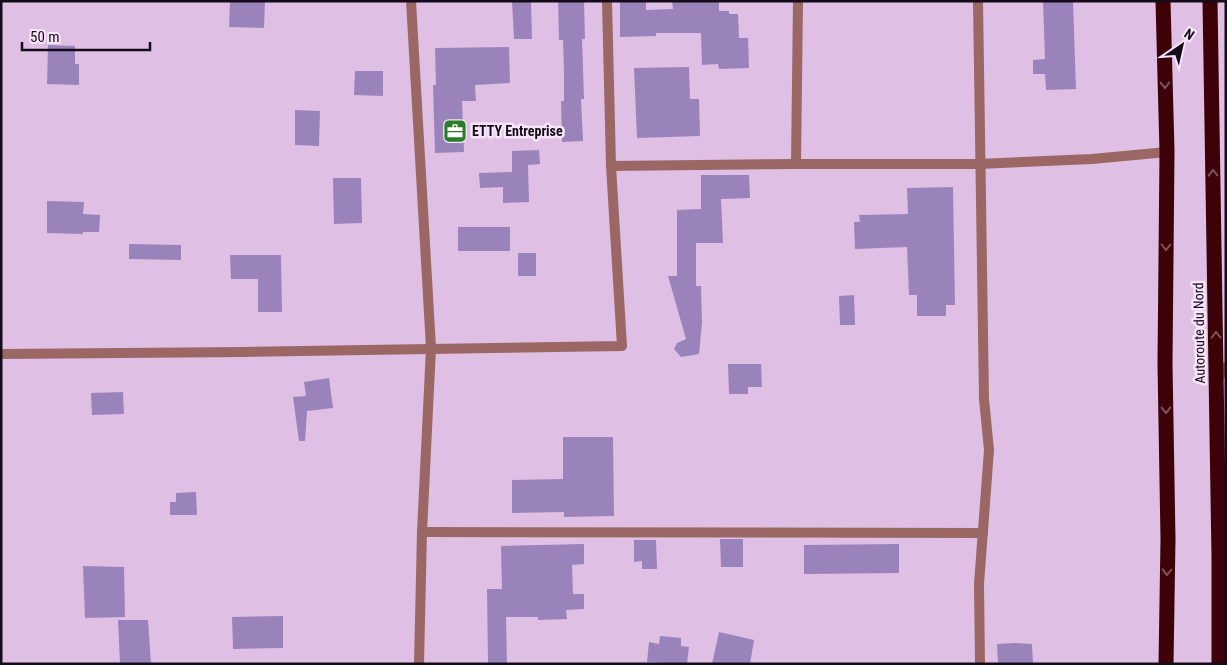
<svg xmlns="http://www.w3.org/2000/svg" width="1227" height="665" viewBox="0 0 1227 665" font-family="'Roboto Condensed',sans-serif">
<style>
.building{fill:#9a83bb}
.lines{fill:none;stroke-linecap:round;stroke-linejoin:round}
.service{stroke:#9a6764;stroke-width:9}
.minor{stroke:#9a6764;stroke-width:10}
.motorway{stroke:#3c0207;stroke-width:15}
.oneway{stroke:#7d525c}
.labels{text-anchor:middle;stroke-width:5;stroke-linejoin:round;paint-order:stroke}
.poi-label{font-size:14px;font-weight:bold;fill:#160b18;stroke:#f7e6f9;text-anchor:start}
.street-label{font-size:14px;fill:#160b18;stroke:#f7e6f9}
</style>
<rect width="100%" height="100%" fill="#e0bfe4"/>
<g class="building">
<path d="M230,1h35l-1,27 -35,-1z"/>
<path d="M512,1h19l1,38h-18z"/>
<path d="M558,1h26l1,38h-3l2,60h-3l2,42 -21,1 -1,-41h3v-28l-1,-33h-4z"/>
<path d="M620,1h26v9l27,-1 -1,-8h47v10h10v3h9l1,24h9l1,30 -30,1 -1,-5 -16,1 -1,-32h-45v3l-36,1z"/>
<path d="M1043,1h30l3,88 -30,1 -1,-16h-12v-14l12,-1z"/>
<path d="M48,45l27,1v18h4v21l-32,-1z"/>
<path d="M509,47l1,36 -35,2 1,16h-14l2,51 -29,1 -2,-68h3l-1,-37z"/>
<path d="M689,67l1,32h9l1,37 -63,2 -3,-70z"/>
<path d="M355,71h28v25l-29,-1z"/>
<path d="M295,110l25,1 -1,35 -24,-1z"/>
<path d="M539,150l1,14 -12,1 1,37 -26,1v-16l-23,1 -1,-15 33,-1v-21z"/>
<path d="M701,175h48l1,23 -29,1 2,44h-27v43h5l1,37 -3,31 -18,3 -7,-8 3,-6 9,-4 -18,-63h9v-66l24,-1z"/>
<path d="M333,178h28l1,45 -28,1z"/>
<path d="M953,187l2,118h-9v11h-29v-21h-8l-2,-48 -52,2 -1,-27h6l-1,-7 49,-1 -1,-26z"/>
<path d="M47,201l37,1 -1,12 17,1 -1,17h-16v2l-36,-1z"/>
<rect x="458" y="227" width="52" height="24"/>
<path d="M129,244l52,1v15l-52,-1z"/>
<rect x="518" y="253" width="18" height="23"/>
<path d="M230,255h51l1,57h-24v-33h-27z"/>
<path d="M854,295l1,30h-15l-1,-29z"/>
<path d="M728,364h33l1,23h-14v7h-19z"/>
<path d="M329,378l4,30 -26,3 -2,30h-6l-6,-44 13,-1 -2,-14z"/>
<path d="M123,392l1,22 -32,1 -1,-22z"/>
<path d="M563,437h50l1,79 -50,1v-5l-52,1v-33l51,-1z"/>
<path d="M196,492l1,23h-27v-13h6v-9z"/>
<path d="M720,539h23v28h-22z"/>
<path d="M634,540h22l1,29h-15v-8l-8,1z"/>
<path d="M584,544v20l-12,1 1,29h11v15l-18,1 1,9 -29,1v-3h-32l1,47h-19l-1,-75h15l-1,-43z"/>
<path d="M899,544v29l-95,1v-29z"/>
<path d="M83,566l41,1 1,50 -40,1z"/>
<path d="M283,616v32l-50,1 -1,-32z"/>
<path d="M118,620h30l3,44h-31z"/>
<path d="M719,632l35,8 -4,24h-38z"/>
<path d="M660,636l21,2v8l8,1 -2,17 -40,-2 2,-20 10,2z"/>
<path d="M1014,643l18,1 1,19 -35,1 -1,-20z"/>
</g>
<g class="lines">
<path class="service" d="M1218,380l8,-14"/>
<g class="minor">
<path d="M411,1l20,347 -9,184 -3,132"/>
<path d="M978,1l6,398 5,51 -10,134 1,80"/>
<path d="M796,164l2,-163"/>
<path d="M611,166l185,-2h183l113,-5 75,-7"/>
<path d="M1,354l243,-2 378,-6 -11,-180 -4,-165"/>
<path d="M422,532l561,1"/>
</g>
<g class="motorway">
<path d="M1163,1l4,151 -2,212 3,175 -2,125"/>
<path d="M1210,1l9,556v107"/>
</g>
</g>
<defs><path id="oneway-chevron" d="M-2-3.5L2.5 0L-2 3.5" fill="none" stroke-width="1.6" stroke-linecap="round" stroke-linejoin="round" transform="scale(1.25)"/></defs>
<g class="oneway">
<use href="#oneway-chevron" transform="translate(1165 85) rotate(89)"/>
<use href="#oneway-chevron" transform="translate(1213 173) rotate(-91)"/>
<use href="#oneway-chevron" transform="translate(1166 247) rotate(90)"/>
<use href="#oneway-chevron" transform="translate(1216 335) rotate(-91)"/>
<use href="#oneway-chevron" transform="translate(1166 410) rotate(89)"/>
<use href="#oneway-chevron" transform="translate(1167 572) rotate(91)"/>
</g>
<defs>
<g id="office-square" transform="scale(1.25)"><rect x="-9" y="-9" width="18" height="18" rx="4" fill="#2b7d29" stroke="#f7e6f9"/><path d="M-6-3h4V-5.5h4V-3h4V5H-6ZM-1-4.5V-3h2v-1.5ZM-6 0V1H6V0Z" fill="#fff"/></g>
</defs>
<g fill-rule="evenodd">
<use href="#office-square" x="455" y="131"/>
</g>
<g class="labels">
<g class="poi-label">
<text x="472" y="136">ETTY Entreprise</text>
</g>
<g class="street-label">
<text transform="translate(1199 333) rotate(-91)" y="5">Autoroute du Nord</text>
</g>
</g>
<rect width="1227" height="665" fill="none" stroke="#160b18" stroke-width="5"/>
<g transform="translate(1182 45) rotate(34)" stroke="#f7e6f9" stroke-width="4" paint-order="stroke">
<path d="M0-4L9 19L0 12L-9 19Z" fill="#160b18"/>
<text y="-8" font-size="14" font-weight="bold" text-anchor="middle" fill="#160b18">N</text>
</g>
<path d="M22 42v8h128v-8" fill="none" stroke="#160b18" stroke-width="2.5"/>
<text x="30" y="42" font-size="15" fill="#160b18" stroke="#f7e6f9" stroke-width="4" paint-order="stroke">50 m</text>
</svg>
